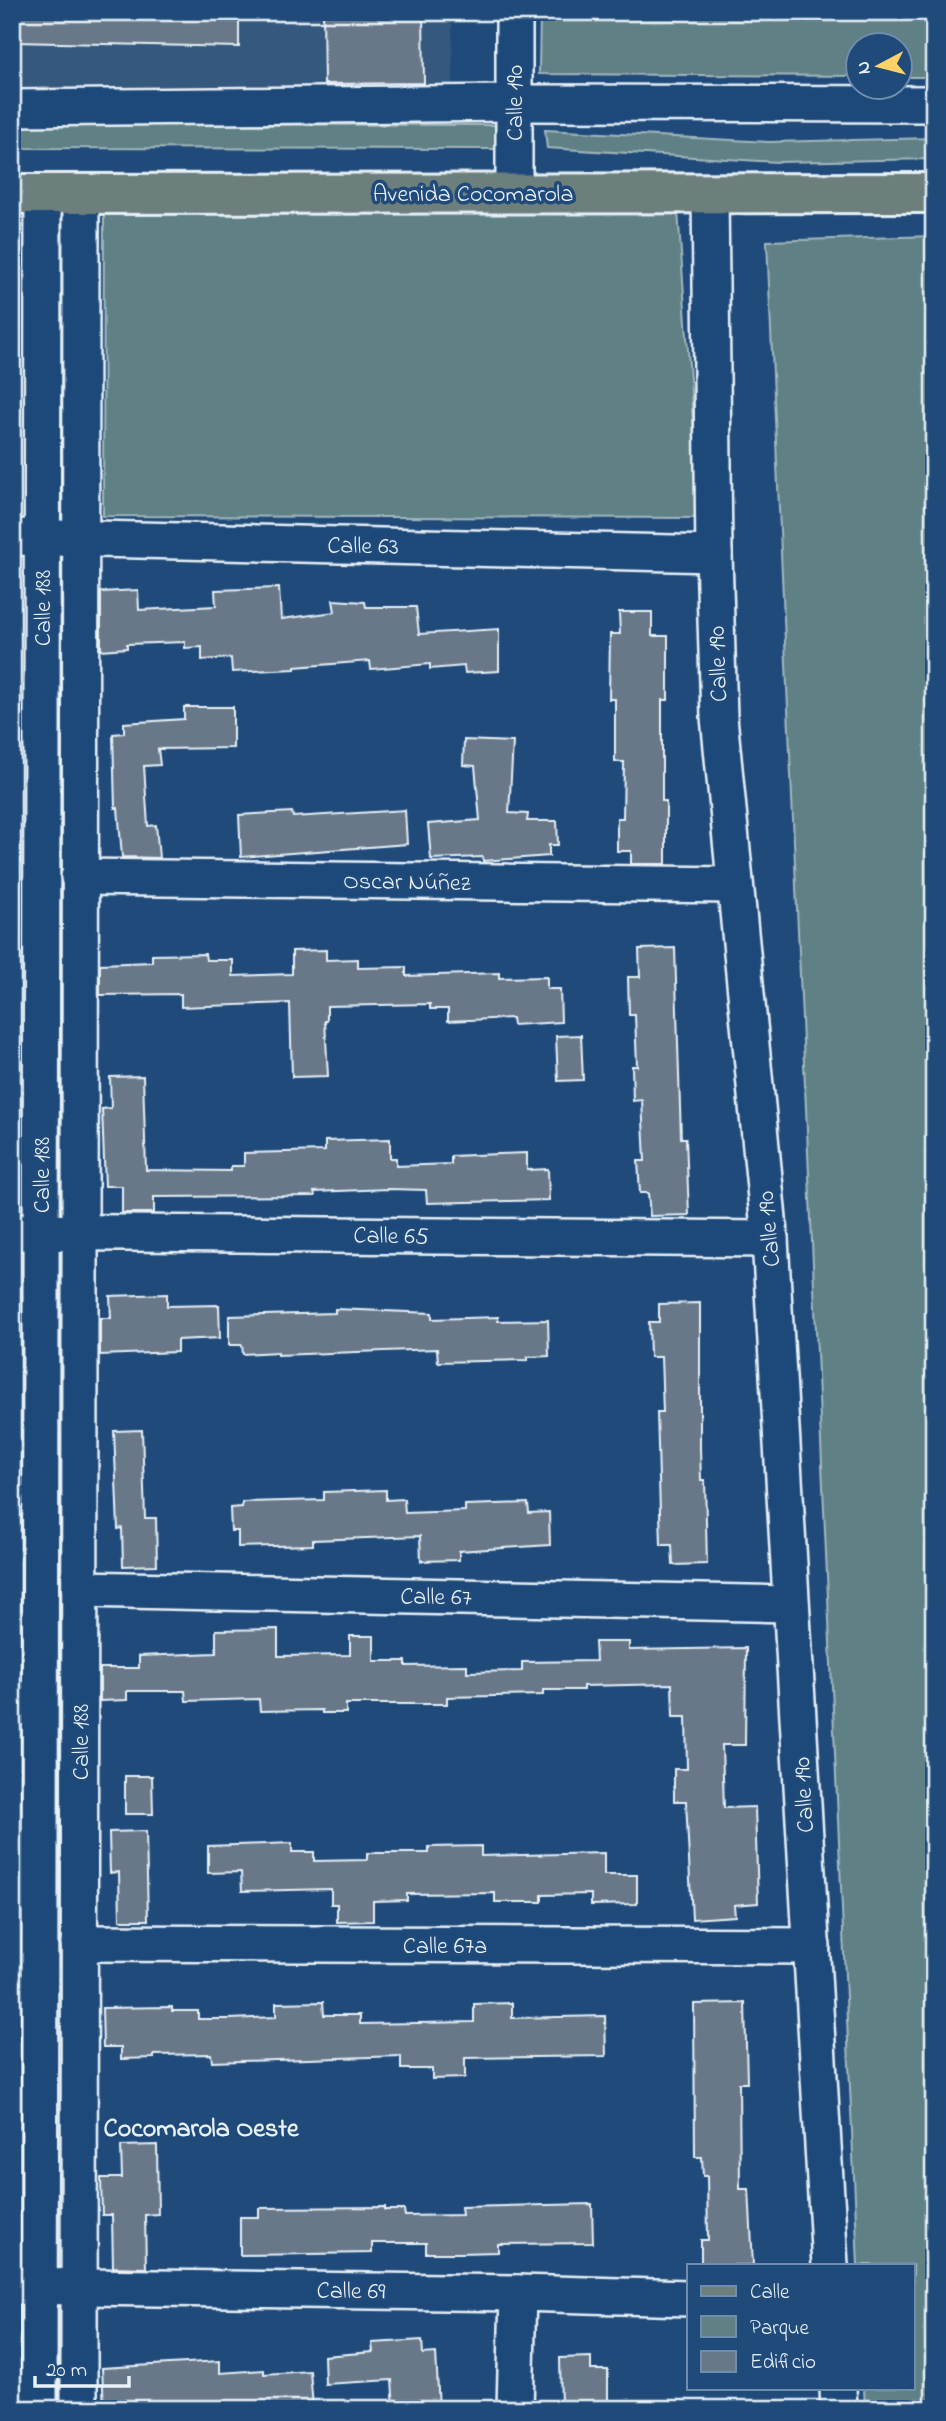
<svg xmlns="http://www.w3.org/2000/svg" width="946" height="2421" viewBox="0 0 946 2421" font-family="'Indie Flower',sans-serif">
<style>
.built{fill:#35587e}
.green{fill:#5f8084;stroke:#a4b8be;stroke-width:2}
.building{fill:#687888;stroke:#e8f1f8;stroke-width:2}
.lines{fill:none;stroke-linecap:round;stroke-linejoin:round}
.minor-casing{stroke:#e8f1f8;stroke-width:40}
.major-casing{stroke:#e8f1f8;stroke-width:44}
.minor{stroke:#1f4a7a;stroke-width:35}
.major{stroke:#6c7f7c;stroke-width:38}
.labels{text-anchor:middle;stroke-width:7;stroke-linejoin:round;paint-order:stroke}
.street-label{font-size:24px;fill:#e8f1f8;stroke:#1f4a7a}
.neighbourhood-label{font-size:26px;font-weight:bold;fill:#e8f1f8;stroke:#1f4a7a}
</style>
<rect width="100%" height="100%" fill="#1f4a7a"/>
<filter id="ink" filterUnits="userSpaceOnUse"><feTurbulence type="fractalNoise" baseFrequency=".0143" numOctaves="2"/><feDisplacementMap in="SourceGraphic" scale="14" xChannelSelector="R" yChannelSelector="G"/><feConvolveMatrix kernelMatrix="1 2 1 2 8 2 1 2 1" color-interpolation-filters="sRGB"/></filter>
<g filter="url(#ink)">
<path class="built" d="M12,12h440l1,84 -441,3z"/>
<g class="green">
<path d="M540,12h394v65h-33l-1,-31h-42v30l-319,-2z"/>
<path d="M12,124l483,1v24l-483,-1z"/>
<path d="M545,130l224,12 165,-4v21l-157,3 -230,-14z"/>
<path d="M104,209l574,2 22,307 -597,-2z"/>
<path d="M934,236v2173h-69l-1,-21h49v-123h-55l-91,-2024z"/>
<rect x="12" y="2303" width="7" height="106"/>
</g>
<g class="building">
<path d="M15,12h224v35l-225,-5z"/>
<path d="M323,12h100l1,71 -100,1z"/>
<path d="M279,588l2,31 54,-7 -2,-12 32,2 1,5h50l3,27 80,-5v42l-34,2 -1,-7 -34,3v-5l-59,5 -1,-8 -75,6v2l-63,3 -1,-14 -29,2v-13l-17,1v-6l-58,2v4l-26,2v-58l37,-2 1,20 77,-4 -1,-16z"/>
<path d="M619,612h33v24h16v64h-6v101h4v63h-35v-13h-14v-33h6l1,-56h-9v-63h-6l1,-65h10z"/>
<path d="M184,707h49v41l-75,1 2,16 -16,1 4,60 8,-1 3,33 -37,-1 -4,-49h-3l-2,-74 11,-1v-10l60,-4z"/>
<path d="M464,740l49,2 -4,71 19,1 -1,7h30l1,24h-9v11l-66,5v-4l-52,2 -3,-35 52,-4 -5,-54 -12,-1z"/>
<path d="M405,810l2,34 -166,13 -2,-42 53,-3 1,5z"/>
<path d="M675,948l6,190h5l3,77 -39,1 -2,-23h-8l-2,-32h7l-3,-61 -9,1 -1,-35h5l-2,-51h-6l-1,-38h12l-1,-28z"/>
<path d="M326,950v10l32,-1v9l48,-1v9l93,-3v5l48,-1v12h13l1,33 -48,3 -1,-7 -64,3v-12h-18v-5l-103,2v15h-2l3,55 -36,1 -2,-74 -109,4v-13l-81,1v-31l52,-2v-7l53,-1 1,6h27v16l59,-2v-23z"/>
<path d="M581,1035l2,45 -25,1 -2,-45z"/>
<path d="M143,1076l3,94 85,1v-5h13v-13l81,-2v-10l65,-2v19h6v8l55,-2v-8l76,-3v17l21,-1 1,31 -122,3 -1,-13 -38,-1 -74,3 1,4 -161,1v16h-32v-27h-17l-3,-77 9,-1 -1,-31z"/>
<path d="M167,1294v12l52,-1 1,33 -43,2v12l-77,3v-37h11l-1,-22z"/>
<path d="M700,1303v146l1,31h4l2,84 -34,1 -1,-20h-11l-4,-133h6l-2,-55h-11l-1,-35h10v-18z"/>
<path d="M335,1309l97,4v6l66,-2v4l50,-1 1,36 -21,1v3l-90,2 -1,-13 -159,6v-3l-35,2 -1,-9h-13v-29l106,-3z"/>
<path d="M142,1430l3,88h11l1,47 -34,1 -1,-38 -4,1 -4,-98z"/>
<path d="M386,1490v10l18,-1 1,14 60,-2v-6l63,-2 1,10 20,-1 1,33 -91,6v9l-38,1 -1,-25 -107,4v5l-75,2v-16h-7l-1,-23 12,-1v-5l82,-2v-8z"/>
<path d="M278,1629v27l72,-1v-19h24v25h32v5l61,-1v7l55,-1v-9l74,-1 -1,-19h34v8l117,-2 -1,97h-23l2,63 31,-1 3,96 -24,2 1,11 -43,3 -6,-118h-12v-32h13l-1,-52h-13l-1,-33 -89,2v4h-40v5l-96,2v7h-101v9h-24v-3l-62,1 -1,-12 -73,2 -1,-10h-58v9l-27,1v-33h39v-12l77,-3v-23z"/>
<path d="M125,1776h27l1,38h-28z"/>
<path d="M146,1831l2,89h-28l-1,-48 -9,1 -1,-41z"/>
<path d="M292,1843v9h22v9l53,-1v-7h62v-6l52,-1v10l123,-3v22h33v29l-46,1v-11l-49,1v7h-47v-9l-88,1v6l-34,1v20l-36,1v-18h-6v-15l-89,2 -1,-19 -33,1v-27z"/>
<path d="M323,2002l1,13h36v9l114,-2v-18l38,-1v15l93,-2 1,40 -141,2v20l-33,1v-10h-31v-13l-189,6 -1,-8 -57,1v3l-33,1v-12h-18l-1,-39 70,-1v4h26v8h31l47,-2v-14z"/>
<path d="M745,2003l2,80h-8l1,106h9l4,76h-52v-25h7l-1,-64h-4l-1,-19h-7l-1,-153z"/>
<path d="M157,2145l1,69 -13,1 1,53 -33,-1 -1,-52h-10l-1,-37h21l-1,-32z"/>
<path d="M592,2204l1,39 -95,1v8l-38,1h-34v-10h-54v10l-132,2v-38h19v-9l126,-1v3h19l1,6 57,-1 -1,-8z"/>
<path d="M422,2340l1,14 13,-1 3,56h-45l-2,-29 -67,4 -1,-28 49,-4 -1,-9z"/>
<path d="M591,2357v13h17v36l-47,3 -1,-51z"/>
<path d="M220,2361v12l44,-3v4l46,-3 3,36 -142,2v-3l-67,2 -2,-40z"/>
</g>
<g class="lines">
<g class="minor-casing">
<g id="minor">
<path d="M514,12v181"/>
<path d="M12,108l502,-5 420,1"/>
<path d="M710,193l4,361 5,163 51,522 60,1026"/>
<path d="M12,537l702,17"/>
<path d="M79,877l655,8"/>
<path d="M12,1232l758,7"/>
<path d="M80,1589l711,15"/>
<path d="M79,1943l733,3"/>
<path d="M12,2286l506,7 171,5"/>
<path d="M838,2388l1,21"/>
<path d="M39,2409l4,-2215"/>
<path d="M79,2409l2,-2215"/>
<path d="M515,2409l3,-116"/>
</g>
</g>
<g class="major-casing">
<path id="major" d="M12,194l922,-1"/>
</g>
<use href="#minor" class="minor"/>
<use href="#major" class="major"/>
</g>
</g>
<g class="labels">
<g class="street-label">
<text transform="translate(514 103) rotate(-90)" y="8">Calle 190</text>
<text x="473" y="201">Avenida Cocomarola</text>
<text transform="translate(363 545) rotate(1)" y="8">Calle 63</text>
<text transform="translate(42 608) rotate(-90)" y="8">Calle 188</text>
<text transform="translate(717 664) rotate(-92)" y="8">Calle 190</text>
<text transform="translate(407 881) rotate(1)" y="8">Oscar Núñez</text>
<text transform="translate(41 1175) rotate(-90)" y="8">Calle 188</text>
<text transform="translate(768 1229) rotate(-95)" y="8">Calle 190</text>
<text transform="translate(391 1235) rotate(1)" y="8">Calle 65</text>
<text transform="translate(436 1596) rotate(1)" y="8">Calle 67</text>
<text transform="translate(80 1742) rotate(-90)" y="8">Calle 188</text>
<text transform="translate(803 1795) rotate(-93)" y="8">Calle 190</text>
<text x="445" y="1953">Calle 67a</text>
<text transform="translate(351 2290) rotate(1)" y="8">Calle 69</text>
</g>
<g class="neighbourhood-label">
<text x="201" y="2136">Cocomarola Oeste</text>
</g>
</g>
<rect width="946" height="2421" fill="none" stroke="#1f4a7a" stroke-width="42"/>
<rect x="21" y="21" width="904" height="2379" fill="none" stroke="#e8f1f8" stroke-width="2.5" filter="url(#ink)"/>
<rect x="687" y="2264" width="228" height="126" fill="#1f4a7a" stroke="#6f8dac" stroke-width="2"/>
<rect x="701" y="2286" width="35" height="10" fill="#6c7f7c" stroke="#6f8dac" stroke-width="2"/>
<text x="750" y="2298" font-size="21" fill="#e8f1f8">Calle</text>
<rect x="701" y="2316" width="35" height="21" fill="#5f8084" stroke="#6f8dac" stroke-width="2"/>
<text x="750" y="2334" font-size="21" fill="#e8f1f8">Parque</text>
<rect x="701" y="2351" width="35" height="21" fill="#687888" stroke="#6f8dac" stroke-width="2"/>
<text x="750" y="2368" font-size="21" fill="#e8f1f8">Edificio</text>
<g transform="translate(879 66) rotate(263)"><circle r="33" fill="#1f4a7a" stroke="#6f8dac" stroke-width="2"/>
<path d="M0-5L12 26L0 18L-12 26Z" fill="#ffd166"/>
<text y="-10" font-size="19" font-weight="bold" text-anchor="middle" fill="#e8f1f8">N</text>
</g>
<path d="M35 2376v10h94v-10" fill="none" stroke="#e8f1f8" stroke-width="3.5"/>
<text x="46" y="2376" font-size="21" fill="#e8f1f8" stroke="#1f4a7a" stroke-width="5" paint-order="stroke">20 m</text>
</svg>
